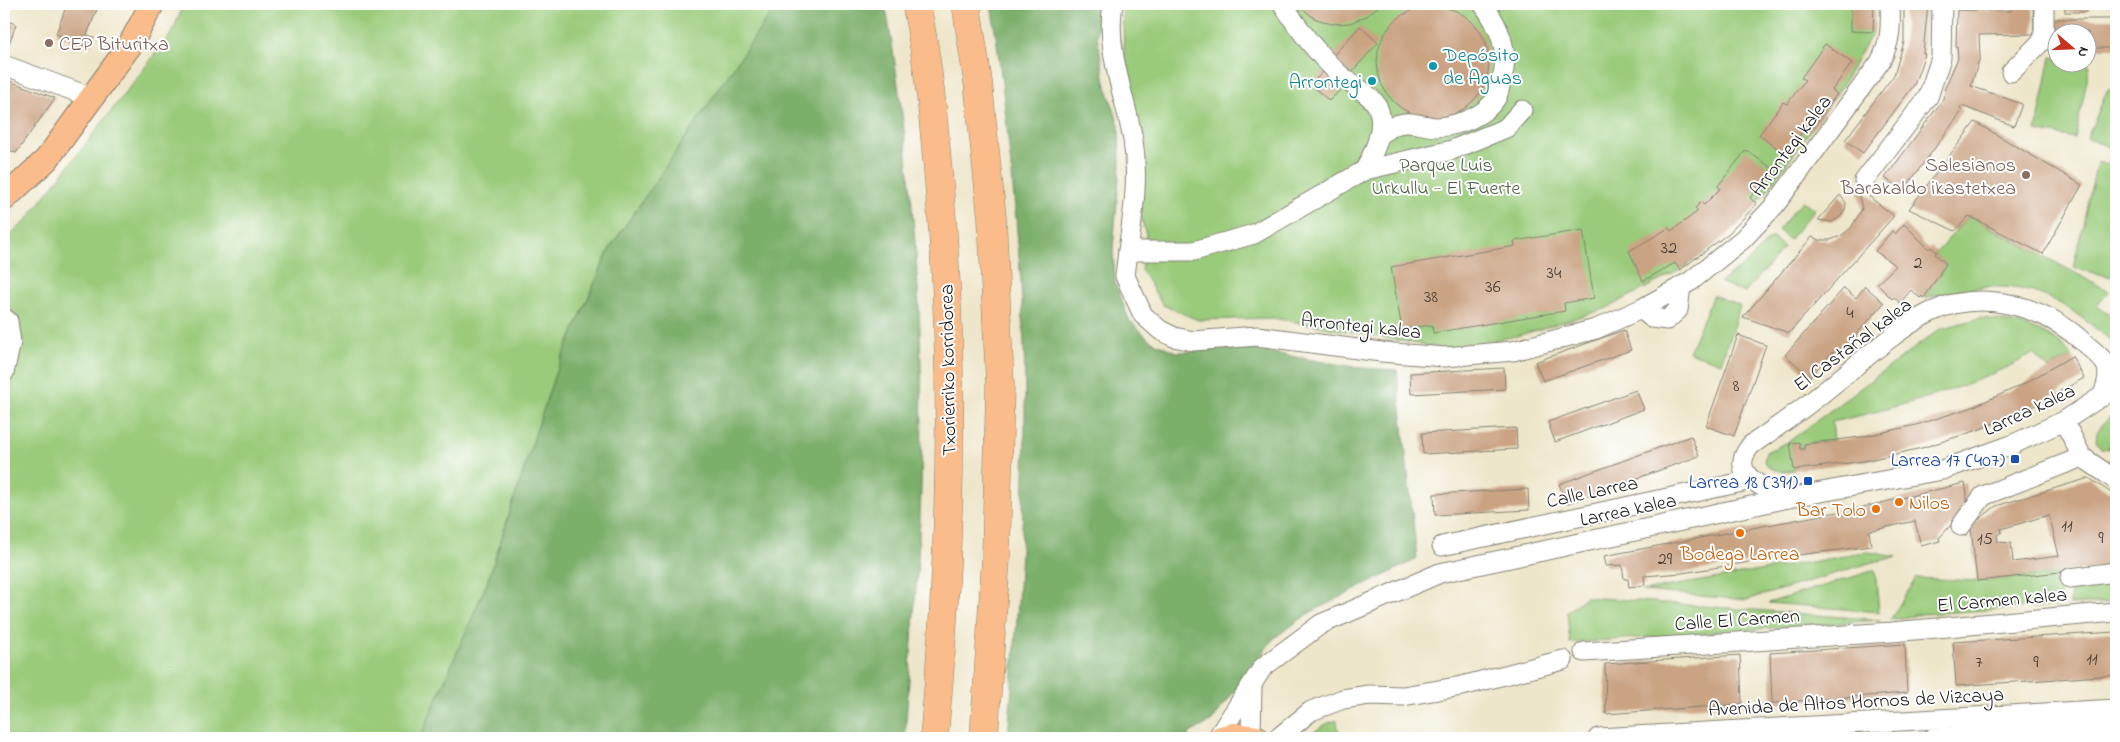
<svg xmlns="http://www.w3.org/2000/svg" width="2120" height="742" viewBox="0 0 2120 742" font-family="'Indie Flower',sans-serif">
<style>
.green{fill:#9acb7a;stroke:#5b744b}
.forest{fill:#7baf6a;stroke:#4c6643}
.building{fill:#caa383;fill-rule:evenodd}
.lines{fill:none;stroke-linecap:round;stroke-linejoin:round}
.minor-casing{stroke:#858173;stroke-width:21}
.major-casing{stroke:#858173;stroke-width:26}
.highway-casing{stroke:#858173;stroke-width:29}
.minor{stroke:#fff;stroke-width:19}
.major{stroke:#fabc8b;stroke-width:24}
.highway{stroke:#fabc8b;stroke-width:28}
.education-dot{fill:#8d6e63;stroke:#fff;stroke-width:2}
.culture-dot{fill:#0f9aa8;stroke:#fff;stroke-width:2}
.transit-dot{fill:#1a4fb4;stroke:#fff;stroke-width:2}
.food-dot{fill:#e8710a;stroke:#fff;stroke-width:2}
.labels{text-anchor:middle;stroke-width:4;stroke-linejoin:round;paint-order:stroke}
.number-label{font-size:18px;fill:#483e36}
.education-label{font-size:20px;fill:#785e54;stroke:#fff;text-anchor:start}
.culture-label{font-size:20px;fill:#0d838f;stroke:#fff;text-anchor:start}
.street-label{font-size:20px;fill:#1c1c1c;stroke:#fff}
.park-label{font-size:20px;fill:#4e6242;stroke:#fff}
.transit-label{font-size:20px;fill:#164399;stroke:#fff;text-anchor:end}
.food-label{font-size:20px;fill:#c56008;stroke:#fff;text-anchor:start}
</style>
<rect width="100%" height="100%" fill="#fff"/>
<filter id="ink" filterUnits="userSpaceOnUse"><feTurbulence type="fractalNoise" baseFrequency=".02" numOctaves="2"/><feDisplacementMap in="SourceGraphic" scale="10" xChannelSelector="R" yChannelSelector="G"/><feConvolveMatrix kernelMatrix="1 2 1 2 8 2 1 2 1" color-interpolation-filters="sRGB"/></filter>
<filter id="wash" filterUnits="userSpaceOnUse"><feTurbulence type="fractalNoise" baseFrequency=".0096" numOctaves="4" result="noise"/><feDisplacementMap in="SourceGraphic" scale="20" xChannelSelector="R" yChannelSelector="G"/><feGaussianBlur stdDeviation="1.12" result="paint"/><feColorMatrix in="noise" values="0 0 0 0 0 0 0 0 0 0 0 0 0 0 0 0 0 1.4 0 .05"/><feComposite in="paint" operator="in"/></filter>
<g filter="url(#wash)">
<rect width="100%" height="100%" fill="#eee6ca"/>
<g class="green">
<path d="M184,4h593l-167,244 -55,126 -68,209 -67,155h-416v-328l17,-87 -17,-23v-60l22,-19 147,-190z"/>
<path d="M1122,4h752l-1,28 -36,62 -80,110 -21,22 -31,26 -25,18 -75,39 -88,27 -70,13 -174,-31 -75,2 -35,-15 -22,-35 5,-36 -15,-49z"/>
<path d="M2051,57l6,1 1,4 32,3 -15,73 -39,-7z"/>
<path d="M2108,89l8,3v58l-29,-12z"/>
<path d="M2097,162l19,5v111l-43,-10z"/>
<path d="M1802,201l13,8 -26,31 -11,-10z"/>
<path d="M1969,216l140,75 -12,15 19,13v26c-20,-16 -41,-35 -65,-46 -42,-20 -84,-12 -127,-1l22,-34 -11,-10z"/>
<path d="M1771,237l13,10 -39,46 -25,-11 27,-19z"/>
<path d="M1713,295l27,11 -19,57 -32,-11z"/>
<path d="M1979,318c34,3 71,10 93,38l-23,13 -16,-15c-65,35 -130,52 -201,68l2,18 -30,4v5h-4l-1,-6 -5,27c-11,2 -22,2 -30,-8l2,-10 22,-10 152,-113z"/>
<path d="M2116,410v26l-8,13 -7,-1 -5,-7 1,-10z"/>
<path d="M1868,552l29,5 -28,6 -122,37 -104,-9z"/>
<path d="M1875,570l4,42 -111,-9z"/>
<path d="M2064,573l-6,33 -136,8 -32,6 26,-42 61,3z"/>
<path d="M2116,579v23l-46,3 1,-21z"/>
<path d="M1585,597l29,2 267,21 -311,23 -3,-31z"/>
<path d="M1337,720l2,18h-34l21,-14z"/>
</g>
<g class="forest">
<path d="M777,4h107l3,10c27,157 38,316 34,475 -2,83 -11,166 -16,249h-485l67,-155 68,-209 55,-126z"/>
<path d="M991,4h108l-2,30 8,48 14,43 1,41 -7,84 2,32 14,38 21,20 26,12 67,-4 117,20 37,2 20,189 -106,53 -37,26 -62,83 -22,12 -3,5h-179c8,-103 16,-206 17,-309 1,-81 -4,-161 -12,-241 -6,-62 -12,-123 -22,-184z"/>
</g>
<g id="blocks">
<g class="building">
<path d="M67,4h32l-12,31 7,2 -4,10 -34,-13z"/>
<path d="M1297,4h84l-14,12 -17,7 -19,1 -17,-6z"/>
<path d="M1851,4h23l-1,28 -22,-1z"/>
<path d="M1904,4h24l-5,49 2,1 -11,31 -51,68 -18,-13 49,-65 10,-33z"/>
<path d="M2011,4h22l1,30 -55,1 1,22 -9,29 51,18 -8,22 -52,-20 -2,3 2,2 -59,80 -18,-13 57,-77 4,-11h-2l14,-32 -1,-12h-1l1,-36 54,1z"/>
<rect x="2065" y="4" width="22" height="8"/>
<circle cx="1433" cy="62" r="56"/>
<path d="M2052,19h64v29h-28v-16h-30v16h-12z"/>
<path d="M4,20l12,4 -7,20 -5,-2z"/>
<path d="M1360,26l18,17 -29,32 -19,-16z"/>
<path d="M1825,44l27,19 -20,27 5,4 -20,28 -7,9 -5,-3 -19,27 -27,-20 24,-33 4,2 18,-24 -4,-2z"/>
<path d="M1324,71l18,17 -13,13 -18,-17z"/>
<path d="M4,79l51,19 -39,55 -12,-5z"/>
<path d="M1975,122l107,63 -39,69 -74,-38 -14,15 -46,-22z"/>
<path d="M1746,150l27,19 -23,29 7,6 -28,29 -49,37 -5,-7 -32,18 -14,-30 40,-23 2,3 19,-14 8,-6 -3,-3 6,-6 3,3 16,-16 -2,-3z"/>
<path d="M1857,187l37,29 -105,117 -46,-16 69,-80 7,3h11l11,-4 10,-8 11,-19z"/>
<path d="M1840,195l6,8 -1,7 -4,6 -9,6 -14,-2z"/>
<path d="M1904,224l25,25 2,-2 6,5 -2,2 11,10 -22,34 -2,-2 -2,2 -9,-8 -11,13 -6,-6 -2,2 -15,-15 19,-18 -21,-15 17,-20 3,3z"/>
<path d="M1583,230l11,68 -30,5 1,8 -38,6 -94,16 -1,-8 -30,4 -11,-62 124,-21 -1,-5z"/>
<path d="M1865,286l19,17 -47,53 -5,-4 -22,25 -25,-22 59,-67 12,10z"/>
<path d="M1624,330l7,20 -88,31 -8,-19z"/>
<path d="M1738,335l28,10 -32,91 -28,-10z"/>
<path d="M2072,356l12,22 -52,29 -54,23 -56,18 -58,13 -70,9 -4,-27 9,-1 1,7h4v-5l57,-7 55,-12 54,-17 52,-23z"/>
<path d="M1504,368l1,21 -94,5 -1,-21z"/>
<path d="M1636,390l8,19 -89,33 -7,-20z"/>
<path d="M1516,428l1,21 -94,5 -1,-21z"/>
<path d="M1691,436l8,20 -133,48 -7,-20z"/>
<path d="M2116,436v18l-8,-5z"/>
<path d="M2089,478l27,18v70l-139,15 -6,-53 2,-4 23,-18zM2049,515l10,41 -46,6 -2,-19 -13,-1 -1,-7 5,-3 -1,-3z"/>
<path d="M1965,483l2,11 -3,17 -25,27 1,3 -19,5 -6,-25 -46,10 2,15 -90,11 -99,16 -38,3 1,9 -16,2 -1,-8h-4l-2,-14 -16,1 -2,-10 260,-49z"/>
<path d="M1528,489l1,21 -94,5 -1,-21z"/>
<path d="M2116,632v43l-160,11 -3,-44z"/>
<path d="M1905,644l2,49 -135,10 -2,-50z"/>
<path d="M1740,655l2,49 -136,10 -1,-50z"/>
</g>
</g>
</g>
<g filter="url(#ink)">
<use href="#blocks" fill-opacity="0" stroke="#858173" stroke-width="1"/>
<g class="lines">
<g class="minor-casing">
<g id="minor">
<path d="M1113,4c-8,46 12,91 20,136 6,38 0,74 -5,111h66l60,-17 111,-64 87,-20 54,-22 16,-18"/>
<path d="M1283,4c15,25 34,49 55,69 10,9 36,23 40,35 8,20 -4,44 -13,62"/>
<path d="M4,65l89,33"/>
<path d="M2011,72l33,-33v-35"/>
<path d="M1379,135c6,-3 14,-10 20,-11 13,-4 25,3 38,3 21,-1 49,-11 60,-30 2,-5 3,-13 5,-18 8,-29 -3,-53 -19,-75"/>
<path d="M1864,181l64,-84 13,-39 1,-54"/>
<path d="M1128,251l-3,25 18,39 17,15 14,7 19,4 64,-5 124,16 64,5 68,-6 83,-22 45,-20 50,-28 52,-42 32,-34 105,-143c11,-20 11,-36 10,-58"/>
<path d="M1641,309l11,9 15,2 11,-10 3,-24"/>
<path d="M4,318l4,3 3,21 -7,31"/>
<path d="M2064,421l18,36 34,23"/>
<path d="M1788,498c-22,-10 -63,-22 -37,-53 29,-20 58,-40 85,-63 27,-22 64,-55 95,-70 50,-24 112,-6 151,29 24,21 33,24 20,56"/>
<path d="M1961,526l22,-30 99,-39"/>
<path d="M1442,546l310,-66"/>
<path d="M2070,578l46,-6"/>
<path d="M1584,652l308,-20 224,-20"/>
<path d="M1251,736l1,-52"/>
<path d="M1217,738l46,-71 58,-43 119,-51 348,-75 154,-28 67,-24 55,-25 52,-34"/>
<path d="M1278,738l33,-27 32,-12 26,-4 34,1 59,-10 101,-26"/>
<path d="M1598,738l518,-29"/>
<path d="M1933,738l183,-12"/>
</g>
</g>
<g class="major-casing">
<g id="major">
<path d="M4,199l43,-40 83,-114 22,-41"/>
<path d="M1221,738l12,-3 24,3"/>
</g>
</g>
<g class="highway-casing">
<g id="highway">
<path d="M916,4c13,59 18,120 23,180 17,184 12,370 -5,554"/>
<path d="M966,4l12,78 14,136 8,167 -4,173 -12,180"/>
</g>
</g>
<use href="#minor" class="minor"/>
<use href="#major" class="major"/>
<use href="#highway" class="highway"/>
</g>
</g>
<g class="education-dot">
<circle cx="49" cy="43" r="5"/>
<circle cx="2026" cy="175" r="5"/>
</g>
<g class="culture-dot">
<circle cx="1433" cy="66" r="5"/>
<circle cx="1372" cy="81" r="5"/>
</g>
<g class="transit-dot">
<rect x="2010" y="454" width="10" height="10" rx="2.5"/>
<rect x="1803" y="476" width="10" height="10" rx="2.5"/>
</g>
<g class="food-dot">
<circle cx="1899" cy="502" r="5"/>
<circle cx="1876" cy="509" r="5"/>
<circle cx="1740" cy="533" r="5"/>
</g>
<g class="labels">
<g class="number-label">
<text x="1669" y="253">32</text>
<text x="1918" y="268">2</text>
<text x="1554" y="278">34</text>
<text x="1493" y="292">36</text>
<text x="1431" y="302">38</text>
<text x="1850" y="318">4</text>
<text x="1736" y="391">8</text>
<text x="2067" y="531">11</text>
<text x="2101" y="543">9</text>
<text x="1985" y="544">15</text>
<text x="1665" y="564">29</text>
<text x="2092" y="664">11</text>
<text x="1979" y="667">7</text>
<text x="2036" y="667">9</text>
</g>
<g class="education-label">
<text x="59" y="50">CEP Bituritxa</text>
<text x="2016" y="171" text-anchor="end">Salesianos<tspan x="2016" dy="23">Barakaldo ikastetxea</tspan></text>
</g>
<g class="culture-label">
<text x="1443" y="61">Depósito<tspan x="1443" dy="23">de Aguas</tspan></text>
<text x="1362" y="88" text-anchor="end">Arrontegi</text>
</g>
<g class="street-label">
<text transform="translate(1790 145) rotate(-53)" y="7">Arrontegi kalea</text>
<text transform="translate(1361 325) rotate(6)" y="7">Arrontegi kalea</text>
<text transform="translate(1852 344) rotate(-37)" y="7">El Castañal kalea</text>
<text transform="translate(947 370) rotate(-91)" y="7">Txorierriko korridorea</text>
<text transform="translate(2029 409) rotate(-25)" y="7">Larrea kalea</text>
<text transform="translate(1592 491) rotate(-12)" y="7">Calle Larrea</text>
<text transform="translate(1628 509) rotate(-12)" y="7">Larrea kalea</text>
<text transform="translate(2002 599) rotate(-5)" y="7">El Carmen kalea</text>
<text transform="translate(1737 619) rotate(-4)" y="7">Calle El Carmen</text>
<text transform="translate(1856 701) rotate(-3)" y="7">Avenida de Altos Hornos de Vizcaya</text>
</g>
<g class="park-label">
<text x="1446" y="171">Parque Luis<tspan x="1446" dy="23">Urkullu - El Fuerte</tspan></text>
</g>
<g class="transit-label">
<text x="2005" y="466">Larrea 17 (407)</text>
<text x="1798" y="488">Larrea 18 (391)</text>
</g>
<g class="food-label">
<text x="1909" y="509">Nilos</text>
<text x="1866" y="516" text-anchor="end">Bar Tolo</text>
<text x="1740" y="560" text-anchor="middle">Bodega Larrea</text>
</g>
</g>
<rect width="2120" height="742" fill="none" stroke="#fff" stroke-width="20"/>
<g transform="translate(2072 48) rotate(109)"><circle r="24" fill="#ffffff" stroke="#a4a4a4"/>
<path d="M0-4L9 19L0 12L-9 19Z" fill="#c8321e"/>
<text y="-8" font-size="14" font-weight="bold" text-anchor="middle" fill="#1c1c1c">N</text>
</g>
</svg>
